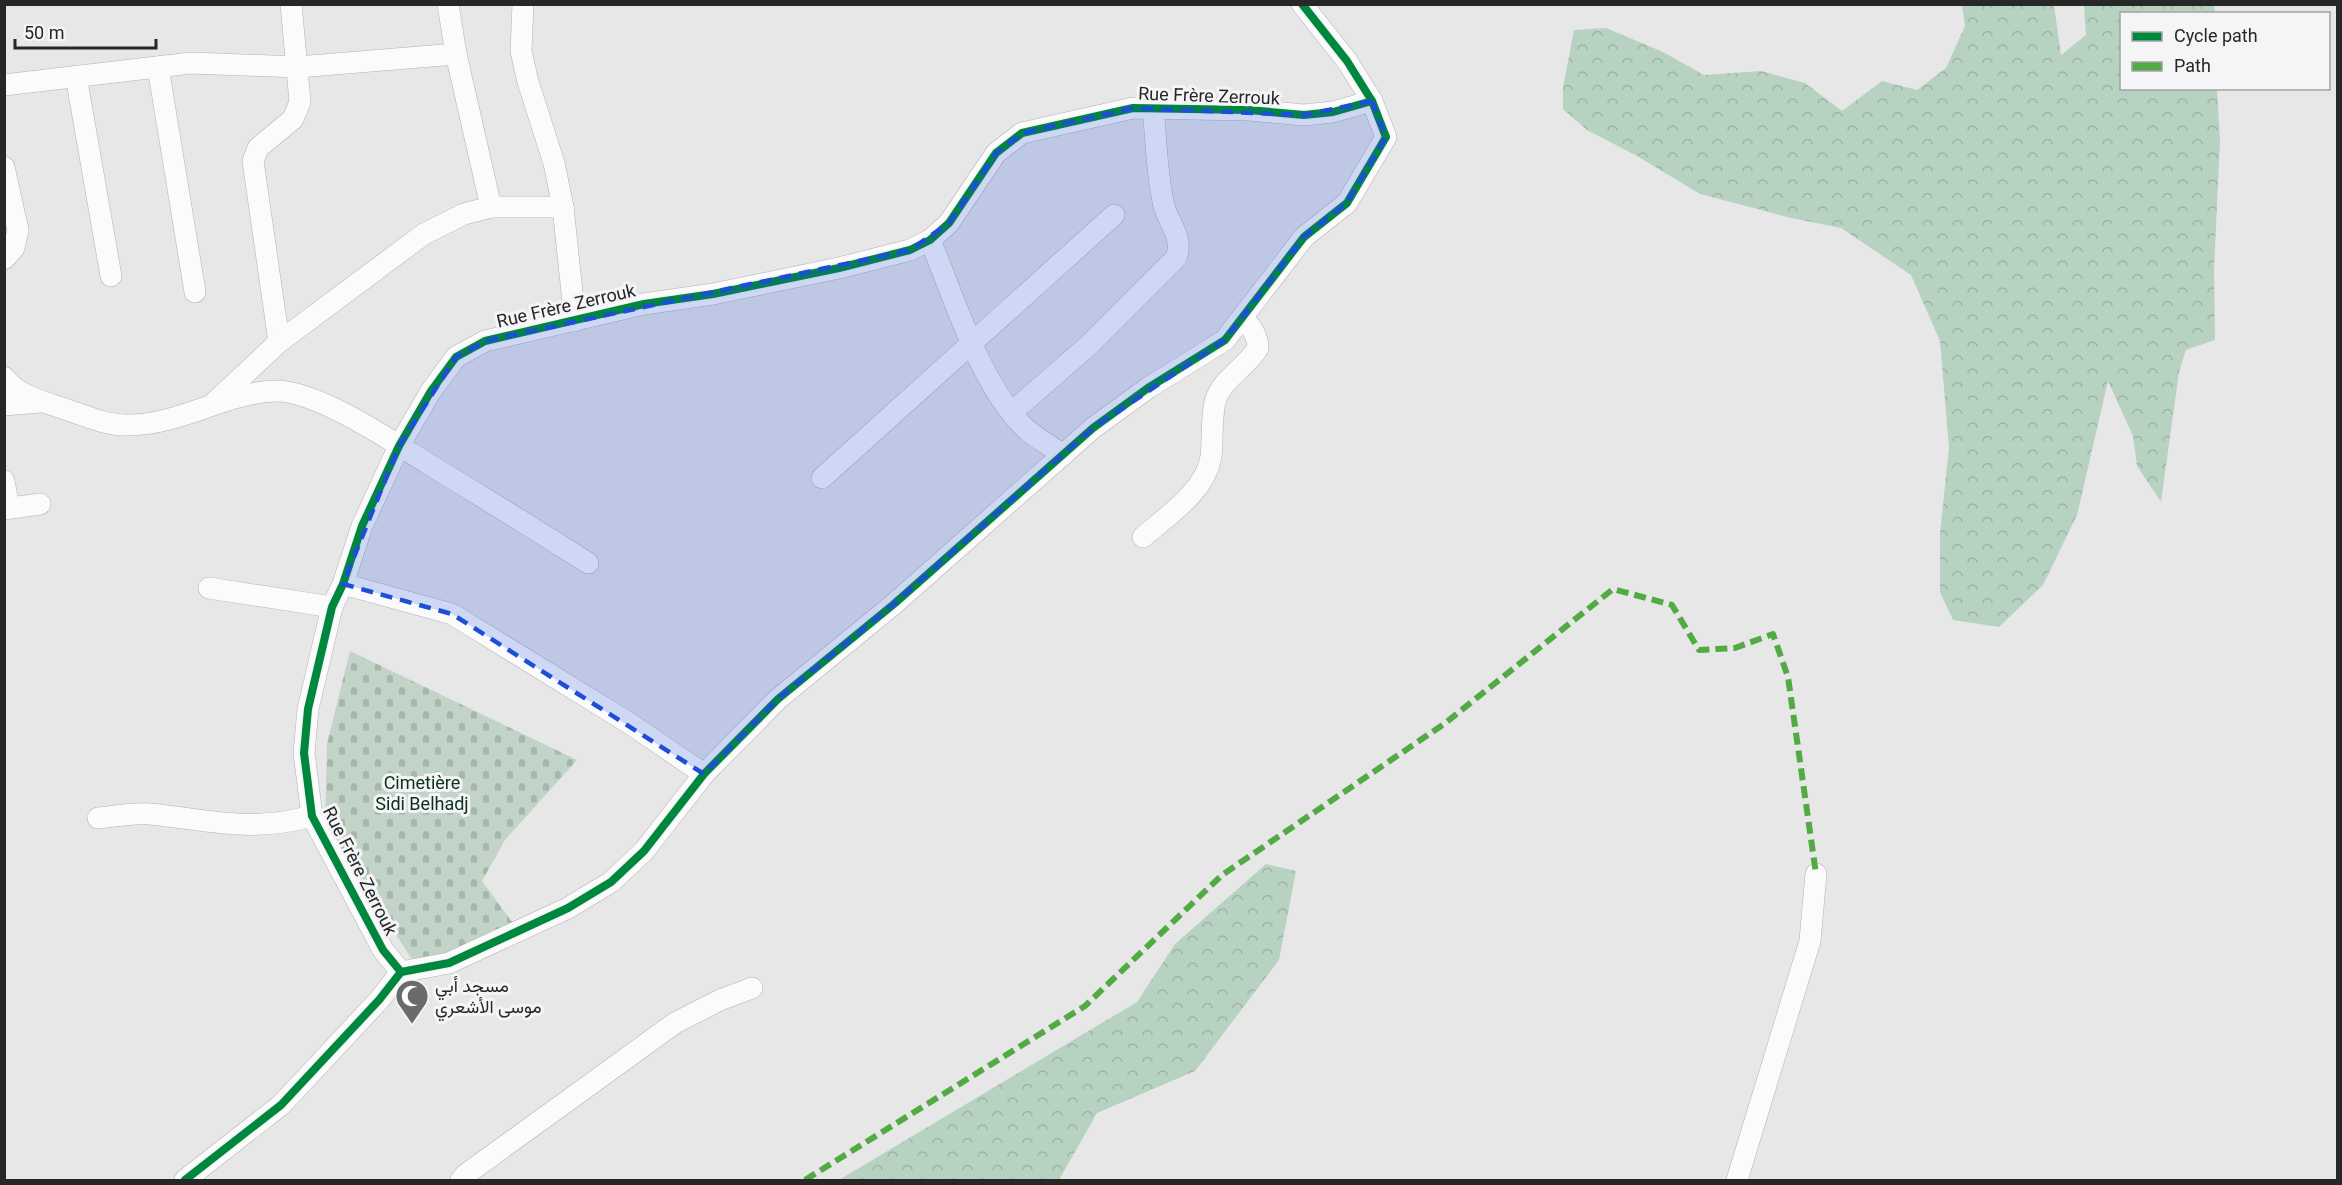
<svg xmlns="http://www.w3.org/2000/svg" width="2342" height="1185" viewBox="0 0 2342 1185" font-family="Roboto,Vazirmatn,sans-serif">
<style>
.forest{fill:url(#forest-crowns)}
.cemetery{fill:url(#cemetery-stones)}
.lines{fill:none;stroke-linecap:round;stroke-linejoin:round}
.minor-casing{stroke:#b2b2b2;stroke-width:22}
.minor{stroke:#fbfbfc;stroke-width:21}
.quiet{stroke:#53aa44;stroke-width:6;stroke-dasharray:12 6;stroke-linecap:butt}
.cycleway-casing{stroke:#f5f4f7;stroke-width:11}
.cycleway{stroke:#00873e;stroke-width:8}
.marked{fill:#1d4ed8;fill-opacity:0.2;stroke:#1d4ed8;stroke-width:4.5;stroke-dasharray:12 8;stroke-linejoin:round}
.labels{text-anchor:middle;stroke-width:6;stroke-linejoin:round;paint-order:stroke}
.street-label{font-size:18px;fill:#272728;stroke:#f5f4f7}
.park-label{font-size:18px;fill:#0a311b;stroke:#f5f4f7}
.poi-label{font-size:18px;fill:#272728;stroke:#f5f4f7;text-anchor:start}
</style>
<defs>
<pattern id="forest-crowns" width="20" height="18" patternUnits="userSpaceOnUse" patternTransform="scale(1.5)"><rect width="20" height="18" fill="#b7d2c0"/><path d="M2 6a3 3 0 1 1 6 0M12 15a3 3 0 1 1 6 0" fill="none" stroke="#9db4a5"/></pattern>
<pattern id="cemetery-stones" width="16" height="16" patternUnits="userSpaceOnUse" patternTransform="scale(1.5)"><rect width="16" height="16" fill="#c1d4c7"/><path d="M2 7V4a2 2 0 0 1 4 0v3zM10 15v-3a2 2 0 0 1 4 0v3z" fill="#a6b6ab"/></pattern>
</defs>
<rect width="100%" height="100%" fill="#e7e7e8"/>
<g class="forest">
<path d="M1962,5h92l7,50 25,-20 -2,-30h130l1,8 -93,1v74l95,1 3,52 -6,128 1,71 -29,10 -7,22 -18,130 -24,-36 -4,-30 -25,-55 -31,134 -34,70 -44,42 -46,-7 -13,-28v-59l9,-86 -9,-106 -29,-66 -70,-47 -50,-10 -91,-24 -63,-38 -50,-26 -24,-21v-21l11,-58 32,-2 57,24 41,23 57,-4 44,12 37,28 40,-30 35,9 29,-22 19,-42z"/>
<path d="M1266,864l30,7 -17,89 -84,111 -98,42 -38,67h-220l298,-178 38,-58z"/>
</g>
<path class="cemetery" d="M350,651l227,109 -72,80 -23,41 33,45 -94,47 -96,-147 2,-82z"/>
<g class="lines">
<g class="minor-casing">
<g id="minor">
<path d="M448,4l8,50 35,153"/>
<path d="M523,4l-2,47 7,31 26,81 9,44 12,114"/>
<path d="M158,67l37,225"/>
<path d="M76,76l35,200"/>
<path d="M4,85l187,-22 107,4 158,-13"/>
<path d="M4,167l14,63 -4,18 -10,11"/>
<path d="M930,240c24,57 49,141 92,185 11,12 28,20 41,30"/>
<path d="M279,342l-26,-181 5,-13 35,-29 7,-17 -9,-98"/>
<path d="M4,377c12,17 36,24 55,30 22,7 47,19 70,18 51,0 95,-32 146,-34 42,-1 118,51 155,74 53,32 106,65 158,98"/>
<path d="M215,402l64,-60 145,-108 40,-20 27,-7h72"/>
<path d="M4,405l37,-3"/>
<path d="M1012,412l77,-67 87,-87c8,-20 -7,-34 -12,-52 -7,-28 -8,-69 -11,-98"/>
<path d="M822,478l292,-263"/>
<path d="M4,481l5,27"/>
<path d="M4,509l36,-5"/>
<path d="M1143,537c25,-22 62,-45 68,-80 2,-17 0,-37 4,-55 7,-24 31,-34 43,-54 0,-13 -7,-20 -15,-31"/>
<path d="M343,584l109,30 177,109 75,51"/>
<path d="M209,588l123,19"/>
<path d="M98,818c17,-2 35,-5 52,-4 61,6 100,19 162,2"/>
<path d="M401,972l48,-9 119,-55 43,-26 33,-31 60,-77 74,-75 116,-95 199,-176 55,-40 77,-48 79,-103 43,-34 39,-66 -14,-36"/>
<path d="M185,1180l96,-75 98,-105 22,-28 -18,-22 -71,-134 -8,-63 4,-44 24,-102 11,-23 19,-58 37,-80 32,-55 25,-34 29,-16 159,-37 69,-10 126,-26 71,-18 20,-10 19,-17 47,-70 26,-20 111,-25 116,2 55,5 29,-3 39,-11 -25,-40 -45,-57"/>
<path d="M461,1180l4,-5 210,-152 45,-23 32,-12"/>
<path d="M1737,1180l73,-239 6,-67"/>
</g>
</g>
<use href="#minor" class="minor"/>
<path class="quiet" d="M805,1180l280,-174 137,-131 222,-151 169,-135 59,16 27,45 36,-2 38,-14 15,43 28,197"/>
<g class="cycleway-casing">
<g id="cycleway">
<path d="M401,972l48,-9 119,-55 43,-26 33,-31 60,-77 74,-75 116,-95 199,-176 55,-40 77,-48 79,-103 43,-34 39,-66 -14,-36"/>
<path d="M185,1180l96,-75 98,-105 22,-28 -18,-22 -71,-134 -8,-63 4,-44 24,-102 11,-23 19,-58 37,-80 32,-55 25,-34 29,-16 159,-37 69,-10 126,-26 71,-18 20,-10 19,-17 47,-70 26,-20 111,-25 116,2 55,5 29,-3 39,-11 -25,-40 -45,-57"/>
</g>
</g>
<use href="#cycleway" class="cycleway"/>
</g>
<path class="marked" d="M1372,101l14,36 -39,66 -43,34 -79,103 -132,88 -199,176 -116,95 -74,75 -252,-160 -109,-30 56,-138 57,-89 29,-16 425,-91 39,-27 47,-70 26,-20 111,-25 171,7z"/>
<defs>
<g id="mosque-pin" transform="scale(1.725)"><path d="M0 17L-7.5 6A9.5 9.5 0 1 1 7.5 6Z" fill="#6a6a6b" stroke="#f5f4f7"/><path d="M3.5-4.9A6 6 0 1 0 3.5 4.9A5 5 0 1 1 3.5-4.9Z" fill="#fff"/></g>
</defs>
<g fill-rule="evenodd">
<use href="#mosque-pin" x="412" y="996"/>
</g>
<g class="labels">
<g class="street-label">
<text transform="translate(1209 96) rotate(2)" y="6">Rue Frère Zerrouk</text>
<text transform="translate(566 306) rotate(-13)" y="6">Rue Frère Zerrouk</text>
<text transform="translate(360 871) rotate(63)" y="6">Rue Frère Zerrouk</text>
</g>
<g class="park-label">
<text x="422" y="789">Cimetière<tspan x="422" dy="21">Sidi Belhadj</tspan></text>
</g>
<g class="poi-label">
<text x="435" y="992">مسجد أبي<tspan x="435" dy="21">موسى الأشعري</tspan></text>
</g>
</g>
<rect width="2342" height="1185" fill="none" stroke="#272728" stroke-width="12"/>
<rect x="2120" y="12" width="210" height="78" fill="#f5f4f7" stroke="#a3a2a4" stroke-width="1.5"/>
<rect x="2132" y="32" width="30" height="9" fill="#00873e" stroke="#a3a2a4" stroke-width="1.5"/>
<text x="2174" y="42" font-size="18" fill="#272728">Cycle path</text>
<rect x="2132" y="62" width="30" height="9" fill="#53aa44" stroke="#a3a2a4" stroke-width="1.5"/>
<text x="2174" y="72" font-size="18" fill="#272728">Path</text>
<path d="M15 39v9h141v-9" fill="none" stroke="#272728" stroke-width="3"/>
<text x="24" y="39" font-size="18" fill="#272728" stroke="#f5f4f7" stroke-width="4.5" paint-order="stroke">50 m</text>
</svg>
